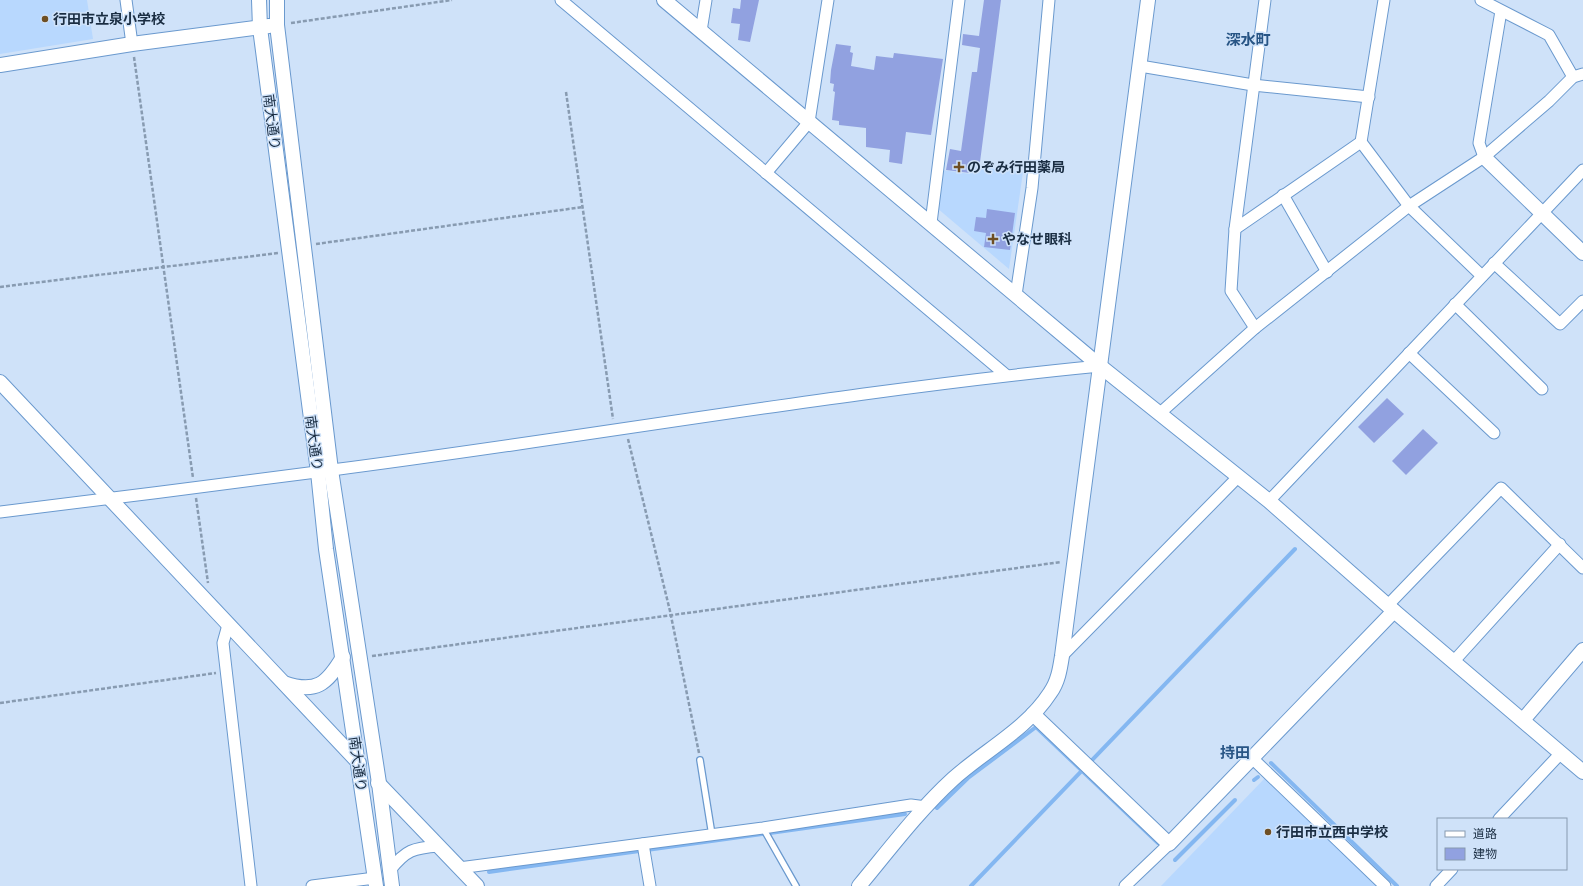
<svg xmlns="http://www.w3.org/2000/svg" width="1583" height="886" viewBox="0 0 1583 886" font-family="'DM Sans','Noto Sans JP',sans-serif">
<style>
.built{fill:#b8d8fe}
.lines{fill:none;stroke-linecap:round;stroke-linejoin:round}
.stream{stroke:#84b7f1;stroke-width:4}
.building{fill:#91a1e0}
.service-casing{stroke:#6a99ce;stroke-width:8}
.minor-casing{stroke:#6a99ce;stroke-width:13}
.tertiary-casing{stroke:#6a99ce;stroke-width:16}
.path{stroke:#889bb1;stroke-width:2.5;stroke-dasharray:4 2;stroke-linecap:butt}
.service{stroke:#fff;stroke-width:5.5}
.minor{stroke:#fff;stroke-width:11}
.tertiary{stroke:#fff;stroke-width:14}
.poi-dot{fill:#6e4f24;stroke:#cfe2f9;stroke-width:1.5}
.labels{text-anchor:middle;stroke-width:3;stroke-linejoin:round;paint-order:stroke}
.poi-label{font-size:14px;font-weight:bold;fill:#1a2d42;stroke:#cfe2f9;text-anchor:start}
.street-label{font-size:14px;fill:#1a2d42;stroke:#cfe2f9}
.neighbourhood-label{font-size:15px;font-weight:bold;fill:#285585;stroke:#cfe2f9}
</style>
<rect width="100%" height="100%" fill="#cfe2f9"/>
<g class="built">
<path d="M0,0h87l6,39 -93,15z"/>
<path d="M971,166l52,6 -14,97 -72,-61 5,-38 28,4z"/>
<path d="M1265,778l114,108h-218z"/>
</g>
<g class="lines">
<g class="stream">
<path d="M1271,763l126,123"/>
<path d="M1254,780l4,-3"/>
<path d="M937,808l31,-30 68,-51 122,116"/>
<path d="M770,833l135,-19"/>
<path d="M1175,860l60,-60"/>
<path d="M489,872l273,-38"/>
<path d="M971,886l324,-337"/>
</g>
</g>
<g class="building">
<path d="M741,0h18l-9,42 -12,-2 2,-16 -9,-1 2,-15 7,1z"/>
<path d="M984,0h17l-21,162 -8,-1 -2,12 -24,-3 4,-21 11,2 11,-79h5l3,-24 -18,-3 1,-11 16,2z"/>
<path d="M836,44l15,2 -1,6 3,1 -2,13 23,4 2,-14 17,2 1,-5 49,6 -12,76 -25,-3 -4,32 -13,-2 1,-12 -24,-3v-19l-27,-3v-4l-7,-1 3,-28 -2,-1 1,-7 -4,-1 1,-13z"/>
<path d="M987,209l28,4 -5,37 -26,-3 2,-14 -12,-2 2,-14 10,1z"/>
<path d="M1387,398l17,16 -30,29 -16,-16z"/>
<path d="M1423,429l15,14 -32,32 -14,-14z"/>
</g>
<g class="lines">
<g class="service-casing">
<g id="service">
<path d="M700,760l12,75"/>
<path d="M763,828l33,58"/>
</g>
</g>
<g class="minor-casing">
<g id="minor">
<path d="M126,0l6,44"/>
<path d="M561,0l445,375"/>
<path d="M1384,0l-23,142 48,64 73,70"/>
<path d="M1481,0l68,35 24,42"/>
<path d="M701,31l5,-31"/>
<path d="M1140,66l113,19 116,12"/>
<path d="M1484,157l-5,-14 22,-132"/>
<path d="M766,173l43,-51 19,-122"/>
<path d="M1283,195l44,77"/>
<path d="M931,223l28,-223"/>
<path d="M1235,229l126,-87"/>
<path d="M1494,263l66,61 23,-23"/>
<path d="M1016,295l16,-107 17,-188"/>
<path d="M1455,304l87,85"/>
<path d="M1255,328l-24,-37 4,-62 30,-229"/>
<path d="M1409,353l85,80"/>
<path d="M1159,414l96,-86 154,-122 75,-49 65,-56 24,-24 10,-3"/>
<path d="M1269,501l314,-331"/>
<path d="M0,512c111,-14 221,-27 332,-42 256,-33 511,-79 768,-104"/>
<path d="M1388,605l113,-117 82,80"/>
<path d="M228,625l-5,18 28,243"/>
<path d="M1062,656l176,-179"/>
<path d="M1454,661l106,-117"/>
<path d="M1252,758l133,128"/>
<path d="M1499,819l62,-66"/>
<path d="M643,844l7,42"/>
<path d="M459,868l304,-40 148,-23 15,2"/>
<path d="M390,870c16,-20 23,-22 49,-24"/>
<path d="M312,886l63,-8"/>
<path d="M1125,886l44,-42"/>
<path d="M1436,886l16,-17"/>
</g>
</g>
<g class="tertiary-casing">
<g id="tertiary">
<path d="M259,0l1,28 58,444 8,77 50,337"/>
<path d="M277,0v25l54,445 48,313 13,103"/>
<path d="M664,0l436,366 169,135 125,110 189,161"/>
<path d="M0,65l132,-21 137,-18"/>
<path d="M1484,157l99,96"/>
<path d="M0,382l359,381"/>
<path d="M284,683c32,11 43,1 59,-26"/>
<path d="M1033,714l136,130 225,-233"/>
<path d="M1523,720l60,-70"/>
<path d="M378,783l99,103"/>
<path d="M859,886c30,-36 59,-75 94,-107 32,-29 73,-49 97,-86 8,-11 10,-24 12,-37l86,-656"/>
</g>
</g>
<g class="path">
<path d="M291,23l161,-23"/>
<path d="M134,57l59,421"/>
<path d="M566,92l47,327"/>
<path d="M316,244l267,-37"/>
<path d="M0,287l278,-34"/>
<path d="M628,439l42,172 29,142"/>
<path d="M196,498l12,85"/>
<path d="M372,656l689,-94"/>
<path d="M0,703l216,-30"/>
</g>
<use href="#service" class="service"/>
<use href="#minor" class="minor"/>
<use href="#tertiary" class="tertiary"/>
</g>
<g class="poi-dot">
<circle cx="45" cy="19" r="4"/>
<path d="M957 161h4v4h4v4h-4v4h-4v-4h-4v-4h4z"/>
<path d="M991 233h4v4h4v4h-4v4h-4v-4h-4v-4h4z"/>
<circle cx="1268" cy="832" r="4"/>
</g>
<g class="labels">
<g class="poi-label">
<text x="53" y="24">行田市立泉小学校</text>
<text x="967" y="172">のぞみ行田薬局</text>
<text x="1002" y="244">やなせ眼科</text>
<text x="1276" y="837">行田市立西中学校</text>
</g>
<g class="street-label">
<text transform="translate(272 122) rotate(83)" y="5">南大通り</text>
<text transform="translate(314 443) rotate(82)" y="5">南大通り</text>
<text transform="translate(358 764) rotate(82)" y="5">南大通り</text>
</g>
<g class="neighbourhood-label">
<text x="1248" y="45">深水町</text>
<text x="1235" y="758">持田</text>
</g>
</g>
<rect x="1437" y="818" width="130" height="52" fill="#cfe2f9" stroke="#879ab0"/>
<rect x="1445" y="831" width="20" height="6" fill="#ffffff" stroke="#879ab0"/>
<text x="1473" y="838" font-size="12" fill="#1a2d42">道路</text>
<rect x="1445" y="848" width="20" height="12" fill="#91a1e0" stroke="#879ab0"/>
<text x="1473" y="858" font-size="12" fill="#1a2d42">建物</text>
</svg>
